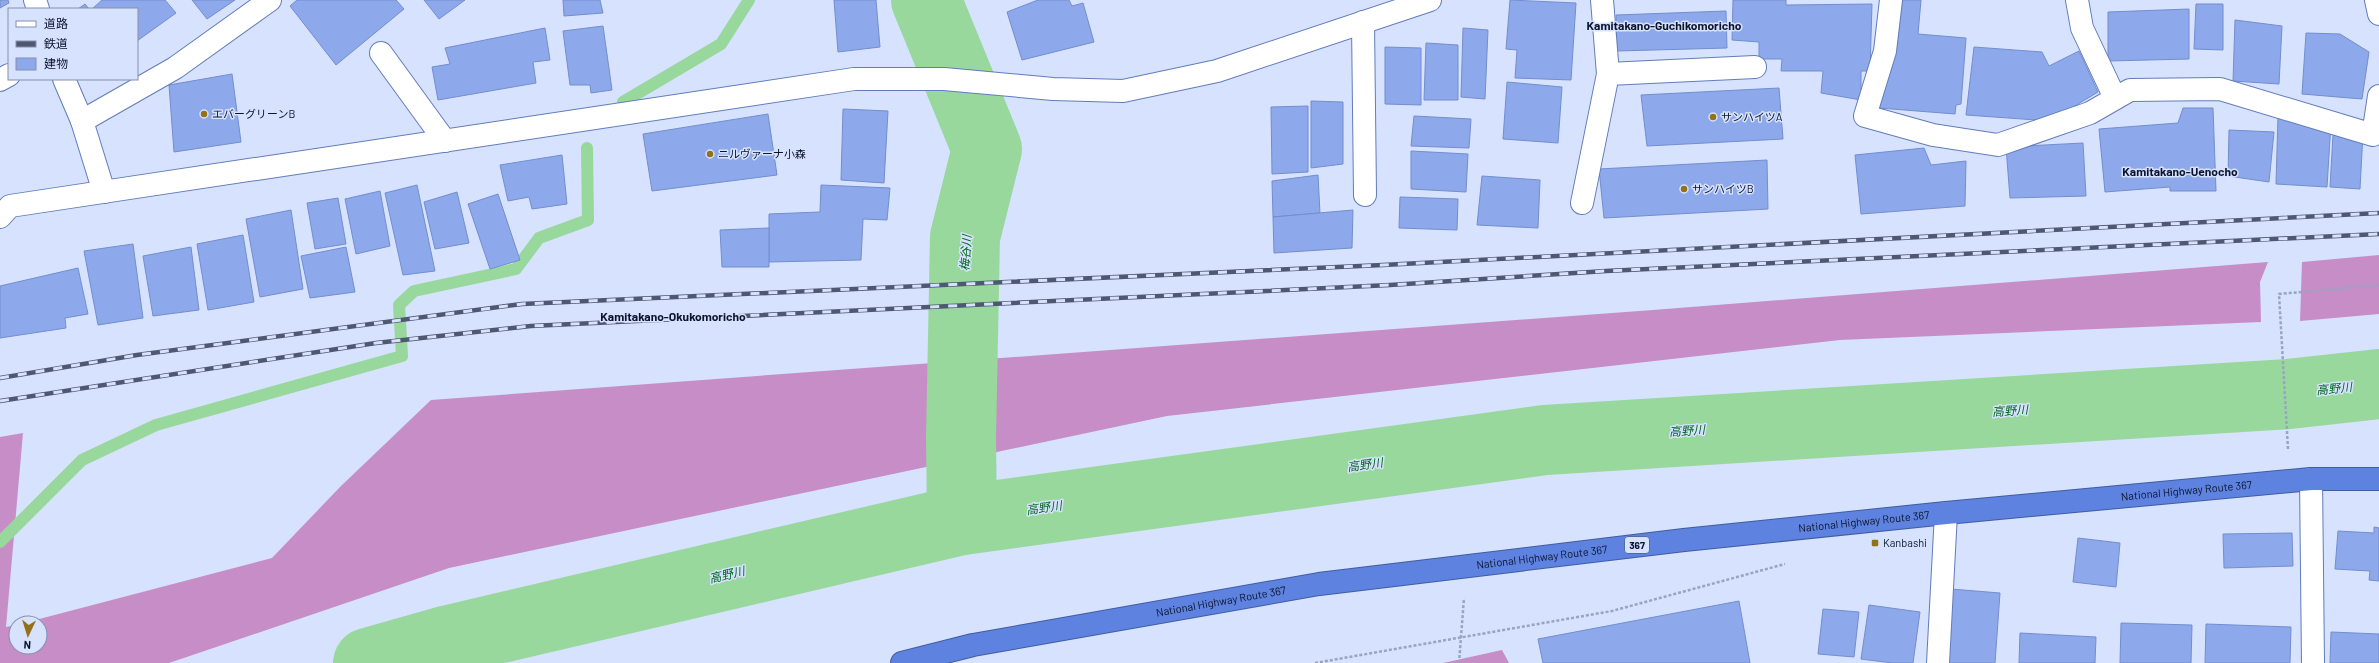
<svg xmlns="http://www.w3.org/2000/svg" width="2379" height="663" viewBox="0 0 2379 663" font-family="Barlow,'Noto Sans JP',sans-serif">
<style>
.forest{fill:#c68dc7}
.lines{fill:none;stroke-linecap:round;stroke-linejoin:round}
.stream{stroke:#98d89d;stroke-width:12}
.river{stroke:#98d89d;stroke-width:70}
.building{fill:#8da9eb;stroke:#738dce}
.minor-casing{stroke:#627cbb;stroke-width:24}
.highway-casing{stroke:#415ca0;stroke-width:24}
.path{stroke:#99a4bf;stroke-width:2.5;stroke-dasharray:3 2;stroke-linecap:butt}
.minor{stroke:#fff;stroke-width:22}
.highway{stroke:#5e82df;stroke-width:22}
.rail-casing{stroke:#4e5871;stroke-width:4.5}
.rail{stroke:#d6e2fe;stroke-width:3;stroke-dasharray:9;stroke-linecap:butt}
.poi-dot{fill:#927117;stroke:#d6e2fe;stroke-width:1.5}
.labels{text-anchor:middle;stroke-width:3;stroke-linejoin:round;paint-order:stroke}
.shield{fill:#d6e2fe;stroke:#48526b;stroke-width:1}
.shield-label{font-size:10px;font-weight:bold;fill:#0b142c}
.poi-label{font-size:11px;fill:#0b142c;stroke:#d6e2fe;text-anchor:start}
.street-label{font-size:11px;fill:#0b142c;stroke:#d6e2fe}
.neighbourhood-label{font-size:12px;font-weight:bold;fill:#0b142c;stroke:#d6e2fe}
.water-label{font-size:12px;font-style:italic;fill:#046820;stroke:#d6e2fe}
</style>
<rect width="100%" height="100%" fill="#d6e2fe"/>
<g class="forest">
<path d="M2379,255v59l-79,7 2,-59z"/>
<path d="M2268,262l-8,20 1,40 -421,18 -673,76 -718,152 -280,95h-169v-226l23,-4 -17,194 10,-2v22h24v-24h-16l248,-65 68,-71 91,-87 1222,-90z"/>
<path d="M1502,650l7,13h-66z"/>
</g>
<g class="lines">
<g class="stream">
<path d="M623,102l98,-58 28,-44"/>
<path d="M0,542l82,-82 74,-35 246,-69 -3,-51 15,-14 102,-22 23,-31 49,-18 -1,-72"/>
</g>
<g class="river">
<path d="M926,0l61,149 -22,88 -4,201 1,82"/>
<path d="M368,663l81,-23 513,-120 583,-80 744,-46 90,-10"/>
</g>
</g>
<g class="building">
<path d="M0,0h8l1,3 -9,5z"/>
<path d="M102,0h63l11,13 -39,28v-32h-45z"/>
<path d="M192,0h43l-28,19z"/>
<path d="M297,0h99l8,9 -68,56 -46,-59z"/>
<path d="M424,0h41l-26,19z"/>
<path d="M563,0h37l3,13 -39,3z"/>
<path d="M834,0h42l4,47 -42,5z"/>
<path d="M1038,0h31l3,6 11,-3 11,39 -72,18 -15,-48z"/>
<path d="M1510,0l66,3 -5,77 -56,-2 2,-28 -11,-1z"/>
<path d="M1733,0h53v5l86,-1 -2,67h-9v29l-40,-7 2,-22h-42l1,-12h-23v-17l-27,-2z"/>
<path d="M1896,0h25l-3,34 48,4 -5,66 -5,1 -1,9 -76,-6z"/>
<path d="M85,4l4,5h-11z"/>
<path d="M2196,4h27v46l-29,-1z"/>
<path d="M2189,9v50l-81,2v-49z"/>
<path d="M1726,11l1,37 -110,3 -1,-36z"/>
<path d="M2235,20l47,6 -3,58 -46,-3z"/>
<path d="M603,26l9,64 -21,3 -1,-8h-20l-7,-54z"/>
<path d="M545,28l5,32 -17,2 3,21 -98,17 -6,-33 18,-3 -5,-16z"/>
<path d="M1463,28l25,2 -3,69 -24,-2z"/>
<path d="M2306,33l34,1 29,18 -7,47 -60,-5z"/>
<path d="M1426,43l32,2v55h-34z"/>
<path d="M1385,47l36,1v57l-36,-1z"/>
<path d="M1974,47l68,5 7,14 30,-15 19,41 -48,29 -84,-6z"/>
<path d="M232,74l9,68 -67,10 -5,-67z"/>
<path d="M1507,82l55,5 -4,56 -55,-4z"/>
<path d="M1779,88l4,51 -136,7 -6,-51z"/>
<path d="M1311,101l32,1v62l-32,4z"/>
<path d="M1308,106v66l-36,2 -1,-67z"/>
<path d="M2183,108h30l3,83h-46v-4l-65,5 -6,-63 79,-6z"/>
<path d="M843,109l45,2 -4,72 -43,-3z"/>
<path d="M768,114l9,61 -125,16 -9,-57z"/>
<path d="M1414,116l57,3 -2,29 -58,-2z"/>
<path d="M2278,116l53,7 -4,64 -51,-3z"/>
<path d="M2229,130l45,2 -5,50 -41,-6z"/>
<path d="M2363,133l-3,56 -30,-2 3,-52z"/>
<path d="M2083,143l3,53 -76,2 -4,-51z"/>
<path d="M1924,148l7,17 35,-4 -1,45 -104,8 -6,-59z"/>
<path d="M1411,151l57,3 -2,38 -55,-3z"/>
<path d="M562,155l5,49 -35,5 -3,-12 -21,4 -8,-36z"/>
<path d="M1767,160l1,49 -164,9 -5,-49z"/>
<path d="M1318,175l2,38 -47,4 -1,-36z"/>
<path d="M1482,176l58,4 -2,48 -61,-3z"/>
<path d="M417,185l18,86 -32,4 -18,-82z"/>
<path d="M821,185l69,3 -3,32 -24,-1 -2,41 -92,2v-48l51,-2z"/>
<path d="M380,191l10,55 -34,8 -11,-55z"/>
<path d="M457,192l12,51 -34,6 -11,-47z"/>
<path d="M498,194l22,66 -30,9 -22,-65z"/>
<path d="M1400,197l58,2 -1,31 -58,-2z"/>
<path d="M338,198l8,46 -31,5 -8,-46z"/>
<path d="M291,210l12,79 -43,8 -14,-78z"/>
<path d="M1353,210l-1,38 -78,5 -1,-36z"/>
<path d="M769,228v39h-47l-2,-37z"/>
<path d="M243,235l11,67 -46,8 -11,-66z"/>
<path d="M133,244l10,74 -45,7 -14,-74z"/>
<path d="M191,247l8,63 -46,6 -10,-60z"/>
<path d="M346,247l9,45 -45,6 -9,-42z"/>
<path d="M78,268l10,46 -23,4 1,10 -66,10v-52z"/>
<path d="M2374,527l5,1v53l-10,-1 1,-9 -35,-2 3,-38 36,2z"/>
<path d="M2292,533l1,33 -69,2 -1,-34z"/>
<path d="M2078,538l42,5 -4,44 -43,-5z"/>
<path d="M1951,589l49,4 -5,70h-49z"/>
<path d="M1739,601l11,62h-207l-5,-24z"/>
<path d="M1869,605l51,7 -7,51h-21l-31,-4z"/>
<path d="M1823,609l36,3 -5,45 -36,-3z"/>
<path d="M2121,623l71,2 -1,38h-71z"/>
<path d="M2206,624l85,3 -1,36h-85z"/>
<path d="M2331,632l48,2v29h-49z"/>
<path d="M2020,633l76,4 -1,26h-76z"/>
</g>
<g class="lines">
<g class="minor-casing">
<g id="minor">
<path d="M35,0l3,9"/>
<path d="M1891,0l-6,51 -20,65 68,19 65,10 92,-32 40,-23 90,-1 153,46 6,-39"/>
<path d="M2077,0l5,28 33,70"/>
<path d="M2376,0l3,14"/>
<path d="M1363,22l2,173"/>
<path d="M381,53l64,88"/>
<path d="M1608,74l147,-7"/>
<path d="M64,79l18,42 22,71"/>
<path d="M0,80l9,-5"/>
<path d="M82,121l93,-53 95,-68"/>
<path d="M1582,203l26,-129 -6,-74"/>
<path d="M0,217l10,-11 844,-127h90l109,10 70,2 94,-20 213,-71"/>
<path d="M2311,479l2,184"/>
<path d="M1938,663l8,-150"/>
</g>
</g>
<g class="highway-casing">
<g id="highway">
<path id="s1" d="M902,663l71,-18 346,-61 365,-44 262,-27 365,-34h68"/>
</g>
</g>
<g class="path">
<path d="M2288,449l-9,-155 100,-9"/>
<path d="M1315,663l297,-52 173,-47"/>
<path d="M1459,663l5,-65"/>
</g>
<use href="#minor" class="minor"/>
<use href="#highway" class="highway"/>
<g class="rail-casing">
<g id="rail">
<path d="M0,378l137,-23 385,-51 861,-39 996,-52"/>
<path d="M0,401l376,-58 155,-17 859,-41 216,-14 773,-37"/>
</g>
</g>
<use href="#rail" class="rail"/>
</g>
<g class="poi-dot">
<circle cx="204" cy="114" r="4"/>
<circle cx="1713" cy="117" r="4"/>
<circle cx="710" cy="154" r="4"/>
<circle cx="1684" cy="189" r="4"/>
<rect x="1871" y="539" width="8" height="8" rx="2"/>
</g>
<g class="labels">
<rect class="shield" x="1625" y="537" width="24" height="16" rx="3"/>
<g class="shield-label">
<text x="1637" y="549">367</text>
</g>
<g class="poi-label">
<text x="212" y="118">エバーグリーンB</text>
<text x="1721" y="121">サンハイツA</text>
<text x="718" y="158">ニルヴァーナ小森</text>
<text x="1692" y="193">サンハイツB</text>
<text x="1883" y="547">Kanbashi</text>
</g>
<g class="street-label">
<text dy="4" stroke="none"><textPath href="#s1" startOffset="1297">National Highway Route 367</textPath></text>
<text dy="4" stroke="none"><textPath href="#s1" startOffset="973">National Highway Route 367</textPath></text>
<text dy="4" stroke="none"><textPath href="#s1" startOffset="649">National Highway Route 367</textPath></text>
<text dy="4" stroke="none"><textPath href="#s1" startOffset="325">National Highway Route 367</textPath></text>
</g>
<g class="neighbourhood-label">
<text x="1664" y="30">Kamitakano-Guchikomoricho</text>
<text x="2180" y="176">Kamitakano-Uenocho</text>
<text x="673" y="321">Kamitakano-Okukomoricho</text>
</g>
<g class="water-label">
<text transform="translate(966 253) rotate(-86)" y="4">梅谷川</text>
<text transform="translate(2334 389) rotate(-6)" y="4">高野川</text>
<text transform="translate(2010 411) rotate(-4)" y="4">高野川</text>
<text transform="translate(1687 431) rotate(-4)" y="4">高野川</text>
<text transform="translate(1365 465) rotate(-8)" y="4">高野川</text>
<text transform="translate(1044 508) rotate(-8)" y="4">高野川</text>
<text transform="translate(727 575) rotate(-13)" y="4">高野川</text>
</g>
</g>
<rect x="8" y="8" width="130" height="72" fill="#d6e2fe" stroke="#8590aa"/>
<rect x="16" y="21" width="20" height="6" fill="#ffffff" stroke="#8590aa"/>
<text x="44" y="28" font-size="12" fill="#0b142c">道路</text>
<rect x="16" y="41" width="20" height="6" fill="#4e5871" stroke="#8590aa"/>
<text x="44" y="48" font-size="12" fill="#0b142c">鉄道</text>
<rect x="16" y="58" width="20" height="12" fill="#8da9eb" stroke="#8590aa"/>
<text x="44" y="68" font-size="12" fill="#0b142c">建物</text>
<g transform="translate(28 635) rotate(184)"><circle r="19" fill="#d6e2fe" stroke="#8590aa"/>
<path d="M0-3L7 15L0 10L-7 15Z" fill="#927117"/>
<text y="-6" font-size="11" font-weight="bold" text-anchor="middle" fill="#0b142c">N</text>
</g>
</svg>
